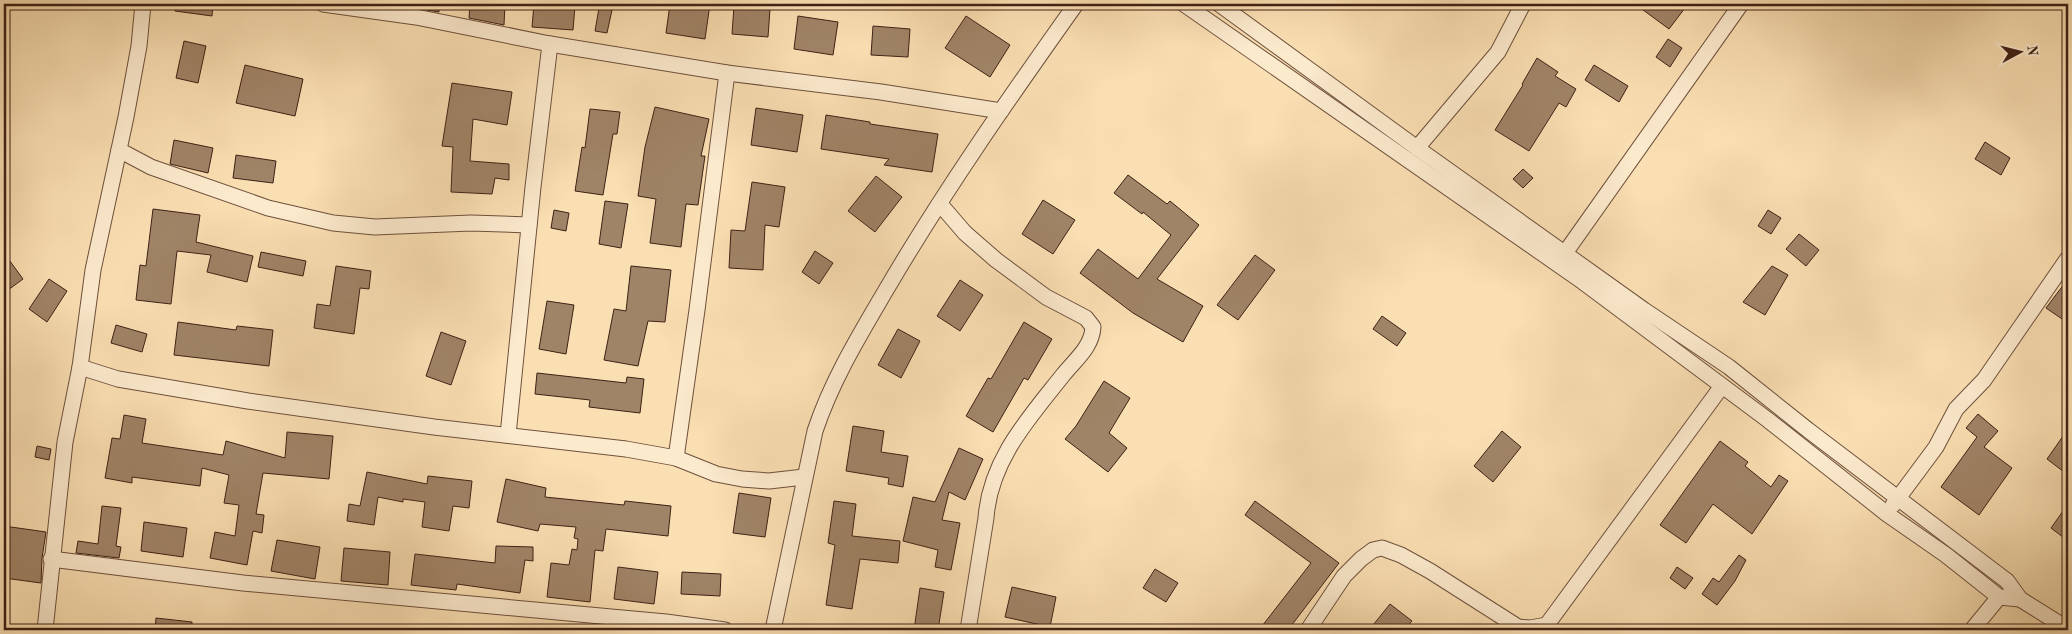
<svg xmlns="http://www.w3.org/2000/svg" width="2072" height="634" viewBox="0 0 2072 634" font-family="'Old Standard TT',serif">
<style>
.building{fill:#a08467;stroke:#3f2116}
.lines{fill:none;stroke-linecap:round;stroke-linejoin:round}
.minor-casing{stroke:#6e503d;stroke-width:17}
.minor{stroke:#fceacd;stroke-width:15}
</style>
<rect width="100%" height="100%" fill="#fadfb2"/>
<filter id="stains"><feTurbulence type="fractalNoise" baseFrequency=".004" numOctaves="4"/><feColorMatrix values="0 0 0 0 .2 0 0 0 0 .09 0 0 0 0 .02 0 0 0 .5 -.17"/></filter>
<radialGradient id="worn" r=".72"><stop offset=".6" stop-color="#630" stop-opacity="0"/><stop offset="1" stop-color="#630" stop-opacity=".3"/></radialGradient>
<g class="building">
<path d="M176,4h37l-1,12 -37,-5z"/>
<path d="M398,4h41v8l-41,-7z"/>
<path d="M470,4h35l-1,21 -35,-7z"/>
<path d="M534,4l41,2 -2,24 -41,-3z"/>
<path d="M670,4h40l-5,35 -39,-6z"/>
<path d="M1635,4h53l-19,25z"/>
<path d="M734,6l36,3 -2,28 -36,-3z"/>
<path d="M599,8l13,2 -5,23 -12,-2z"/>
<path d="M798,16l40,6 -5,33 -39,-6z"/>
<path d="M966,16l44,29 -20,32 -45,-29z"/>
<path d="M873,26l37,3 -2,28 -37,-2z"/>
<path d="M1668,39l14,9 -12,19 -14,-10z"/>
<path d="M184,41l22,5 -8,37 -22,-5z"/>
<path d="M1537,58l21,14 -3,4 21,13 -10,18 -7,-4 -30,48 -34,-21 28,-45 -1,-1z"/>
<path d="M245,65l58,14 -8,37 -59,-13z"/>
<path d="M1594,65l34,21 -9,16 -34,-22z"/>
<path d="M452,83l60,9 -5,33 -34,-6 -3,42 39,3v16l-14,-2 -3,16 -41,-2 2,-45 -11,-1z"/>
<path d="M655,107l54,12 -8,37h4l-7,49 -12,-1 -5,43 -31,-4 6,-44 -18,-3 7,-49z"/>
<path d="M756,108l47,7 -6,37 -46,-7z"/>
<path d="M590,109l30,3 -3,22h-4l-10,61 -28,-4 7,-44 3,1z"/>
<path d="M826,115l44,7v2l68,10 -6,38 -48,-7 5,-6 -68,-10z"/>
<path d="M174,140l39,8 -5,25 -38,-9z"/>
<path d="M1985,142l25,16 -9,17 -26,-16z"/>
<path d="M236,155l40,6 -3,22 -40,-5z"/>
<path d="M1523,169l10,9 -10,10 -10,-9z"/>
<path d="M1128,175l39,29 3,-3 29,24 -42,54 46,27 -20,36 -50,-29 -53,-40 18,-24 40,30 33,-44 -28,-23 -1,2 -28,-21z"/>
<path d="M876,176l26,21 -27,35 -27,-21z"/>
<path d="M752,182l33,5 -6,40 -14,-2 -2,45 -34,-2 2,-38 14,1z"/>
<path d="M1043,200l32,20 -22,34 -31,-20z"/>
<path d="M605,201l23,3 -7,44 -22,-4z"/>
<path d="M153,209l47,6 -4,27 57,14 -6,26 -40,-10 4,-17 -34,-4 -6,53 -35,-4 4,-35 6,1z"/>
<path d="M554,210l15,3 -3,18 -15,-3z"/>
<path d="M1768,210l13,8 -10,16 -13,-8z"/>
<path d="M1799,234l20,16 -13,16 -20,-17z"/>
<path d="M815,251l18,12 -14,21 -17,-12z"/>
<path d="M261,252l45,9 -3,15 -45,-9z"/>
<path d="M4,253l19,26 -19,14z"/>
<path d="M1255,255l20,15 -37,50 -21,-15z"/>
<path d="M336,266l35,5 -2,18 -9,-1 -6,46 -40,-6 3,-24 13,2z"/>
<path d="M631,266l40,4 -6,52 -17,-1 -10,45 -34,-6 10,-51 12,2z"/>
<path d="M1772,266l16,9 -23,40 -22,-13z"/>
<path d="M49,279l18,12 -20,31 -18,-13z"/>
<path d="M2068,279v44l-22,-15z"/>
<path d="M960,280l23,15 -23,36 -23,-15z"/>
<path d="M547,301l27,4 -8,49 -27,-5z"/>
<path d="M1382,316l24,17 -9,13 -24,-17z"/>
<path d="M178,322l58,8 1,-4 36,4 -4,36 -95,-11z"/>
<path d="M1024,322l28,17 -24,41 -4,-2 -31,54 -27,-16 22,-38 3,1z"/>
<path d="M116,325l31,9 -5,18 -31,-9z"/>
<path d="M898,329l22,12 -19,37 -23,-13z"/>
<path d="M441,332l25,9 -15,44 -25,-9z"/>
<path d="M537,373l89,10 1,-6 17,2 -4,34 -51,-6 1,-7 -55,-6z"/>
<path d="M1104,381l26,17 -21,35 18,15 -19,24 -43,-33 11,-13z"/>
<path d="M1978,414l20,17 -14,16 28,21 -33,47 -38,-28 36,-50 -11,-9z"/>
<path d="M124,415l22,4 -4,24 81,12 3,-14 59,17 2,-26 46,4 -4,43 -66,-6 -7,41 8,1 -2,18 -9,-2 -6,34 -37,-7 5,-26 20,4 4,-31 -15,-2 5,-28 -27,-7 -2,18 -68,-9v6l-27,-5 7,-40 8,1z"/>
<path d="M853,426l31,5 -3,21 27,4 -5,31 -15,-3 1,-6 -43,-7z"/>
<path d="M2068,429v46l-21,-16z"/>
<path d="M1502,431l19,16 -28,35 -19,-16z"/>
<path d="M1720,441l28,21 -3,4 26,21 8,-12 9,6 -36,53 -39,-30 -27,39 -26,-18z"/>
<path d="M37,446l14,3 -2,11 -14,-3z"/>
<path d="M959,448l24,11 -18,41 -16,-8 -7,28 18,3 -9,47 -16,-3 3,-17 -35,-9 10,-44 22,5z"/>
<path d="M367,472l60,12 1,-8 44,5 -3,27 -16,-2 -4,25 -27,-4 3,-25 -22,-3v3l-25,-5 -4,28 -27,-4 2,-17 11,2z"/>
<path d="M506,479l40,9 -1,9 79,8 1,-4 46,5 -3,30 -62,-7 -3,22 -8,-1 -5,52 -43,-5 4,-34 18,2 3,-16 5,1 1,-11 -4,-1 2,-11 -36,-3 -2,7 -41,-9z"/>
<path d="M739,493l32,5 -6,39 -32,-4z"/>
<path d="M834,501l22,3 -4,32 48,5 -2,22 -38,-4 -8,50 -26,-4 9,-60 -7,-2z"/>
<path d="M1255,501l84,62 -51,67h-29l52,-67 -66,-48z"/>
<path d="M2068,504v37l-17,-13z"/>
<path d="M102,506l19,2 -5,38 5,1 -2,11 -43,-5 2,-12 20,3z"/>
<path d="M144,522l43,6 -4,29 -42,-6z"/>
<path d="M4,526l42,6 -4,26 -1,25 -37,-5z"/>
<path d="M277,540l43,7 -5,32 -44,-8z"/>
<path d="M496,546l37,1v14l-8,-1 -5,33 -63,-9 -1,6 -45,-5 4,-31 80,9z"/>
<path d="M344,548l46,4 -2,33 -47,-4z"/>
<path d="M1739,555l7,5 -11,21 -18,24 -15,-11 11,-16 6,4z"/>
<path d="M618,567l40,5 -4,32 -40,-5z"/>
<path d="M1677,567l16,11 -8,11 -15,-11z"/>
<path d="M1155,569l23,14 -12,19 -23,-14z"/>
<path d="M682,572l39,2 -1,22 -39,-2z"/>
<path d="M1012,587l44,10 -6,30 -45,-10z"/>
<path d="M920,588l24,4 -6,38h-24z"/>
<path d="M1390,604l22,17 -8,9h-35z"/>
<path d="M156,618l36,4v8h-37z"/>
</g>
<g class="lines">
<g class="minor-casing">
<g id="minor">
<path d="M323,4l93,13 134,27 177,29 154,19 120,19"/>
<path d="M1184,4l395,275 189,141 119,94 59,41 53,42 21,2"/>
<path d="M1219,4l198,144 227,162 85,57 79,63 199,151 13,18 48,30"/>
<path d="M1417,148l81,-96 25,-48"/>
<path d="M119,150l32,17 117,41 65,15 42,4 96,-4 58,2"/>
<path d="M940,204l25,29 31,27 50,37 40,21 7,9c-1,20 -18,33 -30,48 -34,43 -73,85 -77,143l-18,112"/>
<path d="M1565,253l176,-249"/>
<path d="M80,367l38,12 130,22 186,26 192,22 50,9 40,16 26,5 27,2 35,-4"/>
<path d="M508,435l25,-248 17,-143"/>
<path d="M676,458l21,-148 30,-237"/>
<path d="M1893,505l43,-58 20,-38 28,-29 84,-122"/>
<path d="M51,559l192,24 423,39 59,8"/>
<path d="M45,630l20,-188 15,-75 13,-97 33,-153 13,-71 4,-42"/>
<path d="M773,630l42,-199c17,-51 44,-95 71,-141 58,-99 124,-193 190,-286"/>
<path d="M1308,630l36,-54 17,-17 12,-9 9,-2 19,7 29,16 88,56 12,1 17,-3"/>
<path d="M1543,630l179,-244"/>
<path d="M1972,630l27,-33"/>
</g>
</g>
<use href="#minor" class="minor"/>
</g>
<rect width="2072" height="634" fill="none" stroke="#fadfb2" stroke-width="20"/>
<rect x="5" y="5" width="2062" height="624" fill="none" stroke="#3f2116" stroke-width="2.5"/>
<rect x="10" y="10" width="2052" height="614" fill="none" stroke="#3f2116"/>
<g transform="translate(2020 52) rotate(83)" stroke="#fceacd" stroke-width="4" paint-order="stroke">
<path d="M0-4L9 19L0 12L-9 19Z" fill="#3f2116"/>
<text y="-8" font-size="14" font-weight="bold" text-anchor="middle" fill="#3f2116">N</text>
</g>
<rect width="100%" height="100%" filter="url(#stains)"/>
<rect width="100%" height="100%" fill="url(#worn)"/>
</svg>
